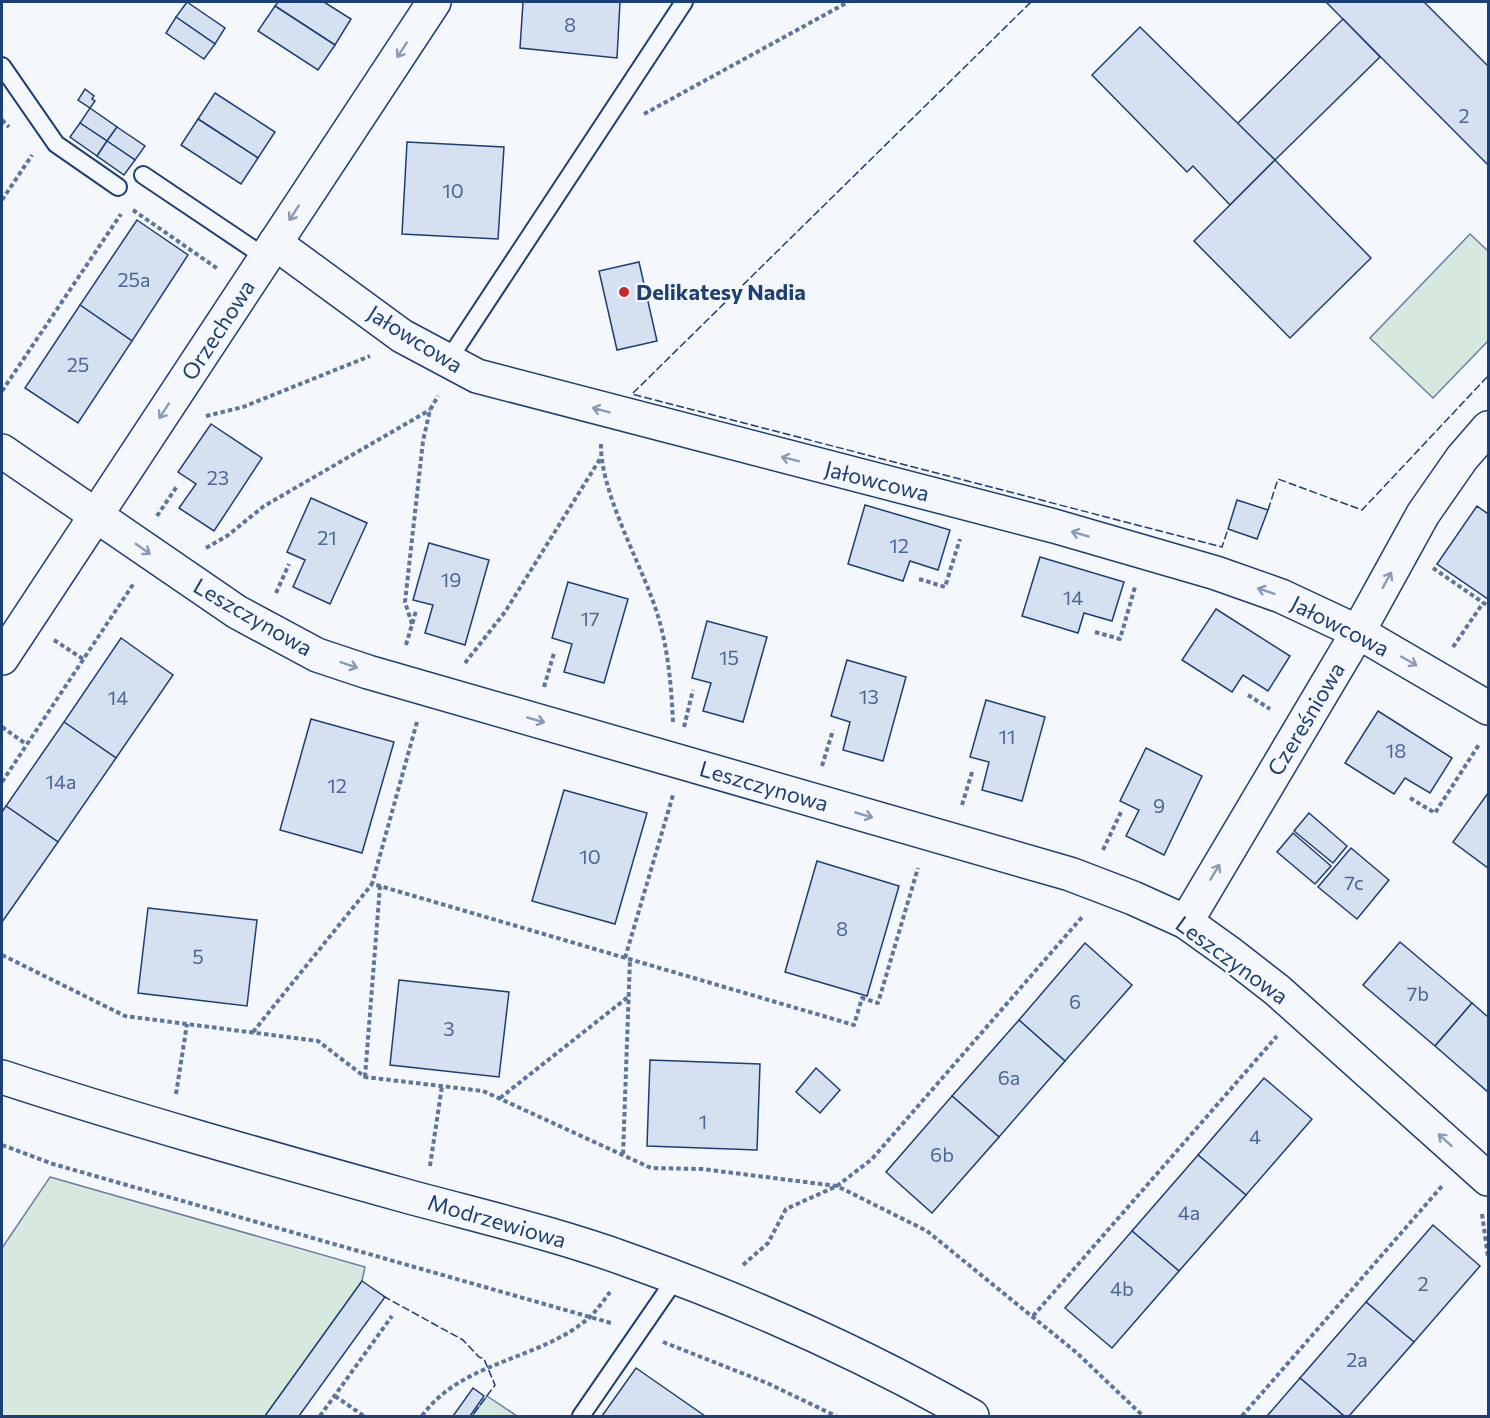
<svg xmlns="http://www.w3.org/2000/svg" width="1490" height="1418" viewBox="0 0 1490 1418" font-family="Commissioner,sans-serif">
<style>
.green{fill:#d7e8df;stroke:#687fa3;stroke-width:1.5}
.building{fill:#d5e0f0;stroke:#1d3f73;stroke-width:1.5}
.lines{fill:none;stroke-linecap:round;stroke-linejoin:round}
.service-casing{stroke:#1d3f73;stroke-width:20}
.minor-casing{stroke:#1d3f73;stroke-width:36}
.path{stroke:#5e769c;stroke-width:4;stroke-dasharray:4.5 3;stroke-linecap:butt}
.service{stroke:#f4f7fb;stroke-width:16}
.minor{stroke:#f4f7fb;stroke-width:33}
.fence{stroke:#1d3f73;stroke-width:1.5;stroke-dasharray:8 3;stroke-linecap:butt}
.oneway{stroke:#889bb7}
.poi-dot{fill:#c62828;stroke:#f4f7fb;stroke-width:2}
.labels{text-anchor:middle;stroke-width:4.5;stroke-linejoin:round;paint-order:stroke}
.number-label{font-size:20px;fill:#4b6792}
.poi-label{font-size:22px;font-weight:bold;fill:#1d3f73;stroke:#f4f7fb;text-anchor:start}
.street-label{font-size:22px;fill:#1d3f73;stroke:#f4f7fb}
</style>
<rect width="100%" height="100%" fill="#f4f7fb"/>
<g class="green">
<path d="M1470,234l18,17v90l-55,57 -63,-60z"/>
<path d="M50,1177l315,90 -3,14 -97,135h-263v-168z"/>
<path d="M487,1396l30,20h-45z"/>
</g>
<g class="building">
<path d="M187,2l38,26 -10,16 -39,-27z"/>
<path d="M278,2h46l27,17 -16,26 -60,-39z"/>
<path d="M523,2h97l-3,56 -97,-10z"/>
<path d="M1326,2h98l64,64v99z"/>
<path d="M275,6l60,39 -17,25 -60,-39z"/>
<path d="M176,17l39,27 -11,15 -38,-26z"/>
<path d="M1343,19l37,38 -105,103 -38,-36z"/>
<path d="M1140,27l135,133 -45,45 -37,-39 -6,6 -95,-97z"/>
<path d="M85,89l9,7 -2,3 3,2 -5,7 -12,-8z"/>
<path d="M215,93l60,39 -17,26 -60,-39z"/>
<path d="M90,108l27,19 -10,14 -27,-18z"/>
<path d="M198,119l60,39 -17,26 -60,-39z"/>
<path d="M80,123l27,18 -10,15 -27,-19z"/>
<path d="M117,127l28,19 -10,14 -28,-19z"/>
<path d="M107,141l28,19 -11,15 -27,-19z"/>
<path d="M407,142l97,5 -6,92 -96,-5z"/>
<path d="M1275,160l96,98 -81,80 -96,-97z"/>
<path d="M137,220l51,35 -56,86 -52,-36z"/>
<path d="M639,262l18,79 -40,9 -18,-79z"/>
<path d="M80,305l52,36 -54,82 -53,-35z"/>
<path d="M211,424l51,34 -48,73 -35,-23 17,-24 -18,-12z"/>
<path d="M311,498l56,25 -37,81 -37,-17 12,-27 -18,-8z"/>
<path d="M1237,500l31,10 -11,29 -29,-10z"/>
<path d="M865,505l85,25 -12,40 -28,-9 -7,20 -55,-17z"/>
<path d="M1477,506l11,8v85l-51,-35z"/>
<path d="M429,543l60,17 -24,85 -40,-12 8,-28 -20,-5z"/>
<path d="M1040,557l84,25 -12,39 -28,-8 -6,20 -56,-17z"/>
<path d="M568,582l60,17 -24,84 -40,-11 8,-28 -20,-6z"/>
<path d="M1216,609l74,47 -22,35 -25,-16 -11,17 -50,-32z"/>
<path d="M707,621l60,16 -24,85 -40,-11 8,-28 -19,-5z"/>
<path d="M121,638l52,37 -57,83 -52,-36z"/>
<path d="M847,660l59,17 -23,84 -40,-11 7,-28 -19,-6z"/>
<path d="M986,700l59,17 -23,84 -40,-11 7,-28 -19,-5z"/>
<path d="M1378,711l74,47 -22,35 -25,-15 -11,16 -49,-31z"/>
<path d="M311,719l83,23 -32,111 -82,-23z"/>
<path d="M64,722l52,36 -58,84 -52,-36z"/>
<path d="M1146,748l56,28 -38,79 -38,-19 13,-26 -19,-9z"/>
<path d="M564,790l83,23 -32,111 -83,-23z"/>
<path d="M1488,793v75l-35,-26z"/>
<path d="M6,806l52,36 -56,80v-110z"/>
<path d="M1309,813l38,33 -14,17 -39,-32z"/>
<path d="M1293,833l38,33 -16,18 -38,-32z"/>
<path d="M1351,848l38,32 -32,39 -39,-32z"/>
<path d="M817,861l82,25 -32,110 -82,-24z"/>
<path d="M148,908l109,12 -10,86 -109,-13z"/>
<path d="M1400,942l72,61 -37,43 -72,-61z"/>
<path d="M1085,943l47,42 -67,76 -46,-41z"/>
<path d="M399,980l110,12 -10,85 -109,-12z"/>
<path d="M1472,1003l16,14v75l-53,-46z"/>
<path d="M1019,1020l46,41 -66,76 -47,-41z"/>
<path d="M650,1060l110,4 -3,86 -110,-4z"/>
<path d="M816,1068l24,22 -20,23 -24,-21z"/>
<path d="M1264,1078l48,41 -66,76 -48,-40z"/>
<path d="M952,1096l47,41 -67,76 -46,-41z"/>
<path d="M1198,1155l48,40 -67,76 -47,-40z"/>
<path d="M1433,1225l47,41 -66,76 -48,-40z"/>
<path d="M1132,1231l47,40 -67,77 -47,-40z"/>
<path d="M362,1281l23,16 -86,119h-34z"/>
<path d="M1366,1302l48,40 -65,74h-5l-44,-38z"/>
<path d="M636,1368l69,48h-103z"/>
<path d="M1300,1378l44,38h-77z"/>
<path d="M473,1388l11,8 -14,20h-17z"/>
</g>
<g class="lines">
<g class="service-casing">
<g id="service">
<path d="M2,66l54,78 62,43"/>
<path d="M143,175l122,82"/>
<path d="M447,362l237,-360"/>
<path d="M581,1416l95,-138"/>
</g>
</g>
<g class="minor-casing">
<g id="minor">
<path d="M275,243l127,93 75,40 577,150 162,47 65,23 77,36 130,76"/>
<path d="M2,451l235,161 80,43 51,17 702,202 63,24 53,24 46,33 45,35 211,189"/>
<path d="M2,658l432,-656"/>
<path d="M1186,922l172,-290 65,-118 39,-56 26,-30"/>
<path d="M2,1077c131,43 264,80 397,117 76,21 155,39 229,66 119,42 235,94 344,156"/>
</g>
</g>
<g class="path">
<path d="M644,114l204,-112"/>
<path d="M2,120l7,7"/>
<path d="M2,200l30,-45"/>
<path d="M133,210l85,59"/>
<path d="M2,391l119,-177"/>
<path d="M206,416l37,-9 127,-51"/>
<path d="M601,444c-1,44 34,109 50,152 16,40 20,83 22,126"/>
<path d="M157,516l20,-30"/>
<path d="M206,548l21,-12 37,-30 166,-96"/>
<path d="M1433,568l55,38"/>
<path d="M919,579l26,8 15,-48"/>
<path d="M276,593l13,-29"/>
<path d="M412,624l-7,-22 18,-161 7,-31 8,-14"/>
<path d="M1095,632l25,7 15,-52"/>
<path d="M54,640l29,19"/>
<path d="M406,645l10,-34"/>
<path d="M1453,647l30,-44"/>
<path d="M465,663l40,-51 95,-153"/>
<path d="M544,687l10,-34"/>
<path d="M1248,695l22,14"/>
<path d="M417,722l-45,162 8,2 474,139 8,-27 16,5 40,-135"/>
<path d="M2,727l24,17"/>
<path d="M684,727l9,-37"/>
<path d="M822,766l11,-36"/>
<path d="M2,782l132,-199"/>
<path d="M1410,798l25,15 45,-70"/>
<path d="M962,805l11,-36"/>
<path d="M1103,850l18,-38"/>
<path d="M2,955l123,61 193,25 47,36 118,14 168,77 51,1 135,17 90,45 150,122 66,63"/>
<path d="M625,958l48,-163"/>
<path d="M253,1032l119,-148"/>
<path d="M365,1077l15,-191"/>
<path d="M176,1094l11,-70"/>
<path d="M500,1098l128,-101"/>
<path d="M2,1145l51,19 558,159"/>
<path d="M623,1154l7,-195"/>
<path d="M430,1166l12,-80"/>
<path d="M1482,1214l6,43"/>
<path d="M743,1265l25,-22 18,-34 51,-23 35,-27 211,-243"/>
<path d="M1033,1316l244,-280"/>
<path d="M663,1342l104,41 69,33"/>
<path d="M335,1396l29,20"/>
<path d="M320,1416l72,-100"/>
<path d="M422,1416c40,-56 118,-55 168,-99 7,-7 14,-17 20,-25"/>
<path d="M1242,1416l200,-230"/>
</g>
<use href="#service" class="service"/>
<use href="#minor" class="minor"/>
<g class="fence">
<path d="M1031,2l-399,392 590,153 6,-18"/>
<path d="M1268,510l10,-31 84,31 126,-134"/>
<path d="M383,1296l80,44 16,17 5,2 11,26 -23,31"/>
</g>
</g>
<defs><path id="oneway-shaft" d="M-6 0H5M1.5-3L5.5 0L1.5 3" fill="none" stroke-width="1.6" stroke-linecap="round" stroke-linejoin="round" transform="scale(1.5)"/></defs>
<g class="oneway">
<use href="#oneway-shaft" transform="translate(402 50) rotate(123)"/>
<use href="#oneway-shaft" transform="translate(294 213) rotate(123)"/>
<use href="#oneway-shaft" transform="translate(601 410) rotate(-165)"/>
<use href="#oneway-shaft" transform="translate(164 411) rotate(123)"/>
<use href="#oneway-shaft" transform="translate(790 459) rotate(-166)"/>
<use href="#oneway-shaft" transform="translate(1080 534) rotate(-164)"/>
<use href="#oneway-shaft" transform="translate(143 549) rotate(35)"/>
<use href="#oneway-shaft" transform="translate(1387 580) rotate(-61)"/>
<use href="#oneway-shaft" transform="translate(1266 591) rotate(-161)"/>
<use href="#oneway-shaft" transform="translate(1409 661) rotate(30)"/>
<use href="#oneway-shaft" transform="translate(349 665) rotate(19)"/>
<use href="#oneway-shaft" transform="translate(536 720) rotate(16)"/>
<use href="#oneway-shaft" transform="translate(864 815) rotate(16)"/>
<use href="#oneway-shaft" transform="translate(1215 872) rotate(-59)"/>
<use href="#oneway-shaft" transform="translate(1445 1140) rotate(-138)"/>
</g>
<circle class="poi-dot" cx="624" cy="292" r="6"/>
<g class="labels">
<g class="number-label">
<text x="570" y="32">8</text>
<text x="1464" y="123">2</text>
<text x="453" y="198">10</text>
<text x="134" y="287">25a</text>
<text x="78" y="372">25</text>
<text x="218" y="485">23</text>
<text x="327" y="545">21</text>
<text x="899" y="553">12</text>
<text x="451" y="587">19</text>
<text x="1073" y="605">14</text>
<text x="590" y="626">17</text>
<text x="729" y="665">15</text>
<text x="869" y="704">13</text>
<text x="118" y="705">14</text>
<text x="1007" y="744">11</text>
<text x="1396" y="758">18</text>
<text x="61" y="789">14a</text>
<text x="337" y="793">12</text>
<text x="1159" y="813">9</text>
<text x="590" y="864">10</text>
<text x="1354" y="890">7c</text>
<text x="842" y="936">8</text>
<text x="198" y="964">5</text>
<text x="1418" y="1001">7b</text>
<text x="1075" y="1009">6</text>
<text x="449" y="1036">3</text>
<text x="1009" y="1085">6a</text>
<text x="703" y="1129">1</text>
<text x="1255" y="1144">4</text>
<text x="942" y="1162">6b</text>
<text x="1189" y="1220">4a</text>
<text x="1423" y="1291">2</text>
<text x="1122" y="1296">4b</text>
<text x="1357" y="1367">2a</text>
</g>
<g class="poi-label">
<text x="636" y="300">Delikatesy Nadia</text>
</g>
<g class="street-label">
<text transform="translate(218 330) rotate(-57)" y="8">Orzechowa</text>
<text transform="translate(415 339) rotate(32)" y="8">Jałowcowa</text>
<text transform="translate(877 481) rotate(14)" y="8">Jałowcowa</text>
<text transform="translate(253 617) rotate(30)" y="8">Leszczynowa</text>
<text transform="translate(1340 626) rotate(27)" y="8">Jałowcowa</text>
<text transform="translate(1306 719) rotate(-59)" y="8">Czereśniowa</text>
<text transform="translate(764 786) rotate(16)" y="8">Leszczynowa</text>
<text transform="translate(1232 960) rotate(36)" y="8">Leszczynowa</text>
<text transform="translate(497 1221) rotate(16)" y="8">Modrzewiowa</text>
</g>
</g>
<rect width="1490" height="1418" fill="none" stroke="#1d3f73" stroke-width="6"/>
</svg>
